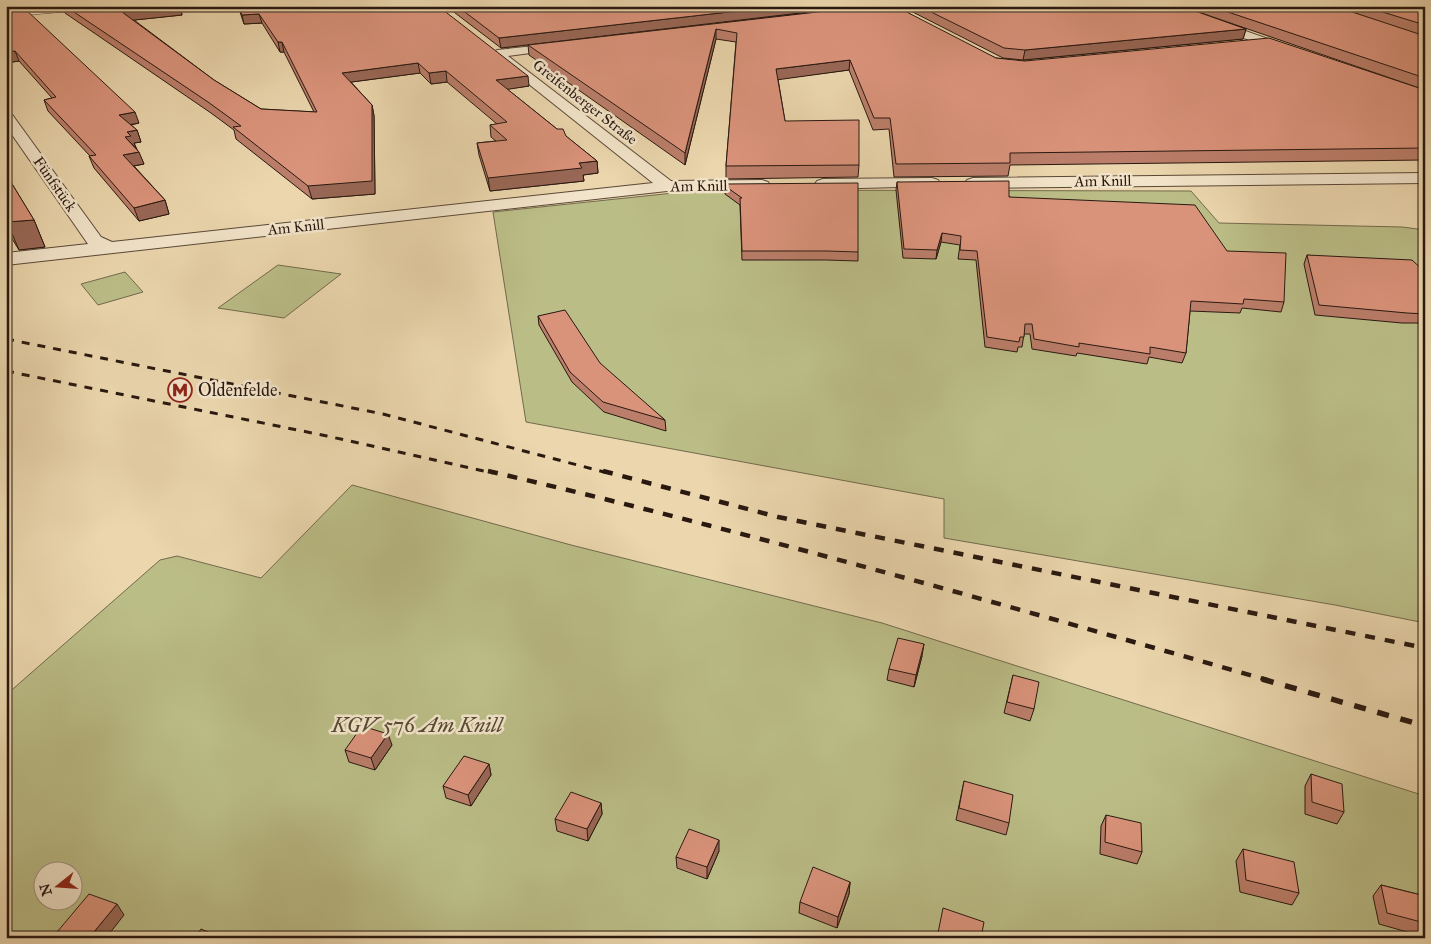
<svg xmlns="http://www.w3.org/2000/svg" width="1431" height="944" viewBox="0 0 1431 944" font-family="'IM FELL Great Primer',serif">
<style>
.green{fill:#bbbd87;stroke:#726a4c;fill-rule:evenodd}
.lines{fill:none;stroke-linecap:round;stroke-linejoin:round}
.minor-casing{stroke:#5a4837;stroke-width:2}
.tertiary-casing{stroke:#5a4837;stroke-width:1}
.minor{fill:#f2e4ca;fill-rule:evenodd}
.tertiary{fill:#f2e4ca;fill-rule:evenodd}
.rail-far2{stroke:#291810;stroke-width:3;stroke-dasharray:8 8;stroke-linecap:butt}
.rail-far1{stroke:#291810;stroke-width:4.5;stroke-dasharray:10 10;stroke-linecap:butt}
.rail{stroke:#291810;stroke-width:5.5;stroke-dasharray:12 12;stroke-linecap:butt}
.wall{fill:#bb7e6a;stroke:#291810}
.shaded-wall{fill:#996756;stroke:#291810}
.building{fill:#da937b;stroke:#291810}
.labels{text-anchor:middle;stroke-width:5;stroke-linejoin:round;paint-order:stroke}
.far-street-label{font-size:15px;fill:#291810;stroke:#f2e4ca}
.poi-label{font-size:18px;fill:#291810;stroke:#f2e4ca;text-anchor:start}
.near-park-label{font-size:21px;font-style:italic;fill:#554a34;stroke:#f2e4ca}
</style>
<rect width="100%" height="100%" fill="#ebd6ad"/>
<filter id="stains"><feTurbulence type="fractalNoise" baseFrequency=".004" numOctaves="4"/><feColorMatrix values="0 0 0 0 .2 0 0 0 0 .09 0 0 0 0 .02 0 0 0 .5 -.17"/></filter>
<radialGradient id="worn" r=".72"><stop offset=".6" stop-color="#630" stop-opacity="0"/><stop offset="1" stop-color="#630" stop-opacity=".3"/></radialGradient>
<g class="green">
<path d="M702,190l489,1 28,32 183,4 23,3v393l-90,-18 -391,-67v-39l-418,-77 -33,-210z"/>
<path d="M278,265l63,9 -57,44 -66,-10z"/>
<path d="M125,272l18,20 -45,13 -17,-21z"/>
<path d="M352,485l219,60 311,78 543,173v142h-1419v-243l154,-135 17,-4 84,22zM42,872h30v30h-30z"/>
</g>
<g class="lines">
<g class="minor-casing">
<g id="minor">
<path d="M1159,6h15l123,43 2,2 -2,2h-8l-85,-28z"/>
<path d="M564,43l4,1 2,2 -2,2 -60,8 163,125 91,-1 6,2 2,3 -2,3 -101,3 -661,74v-12l82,-9 -82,-118v-14l5,1 90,124 11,5 541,-59 -162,-129 6,-4z"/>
<path d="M1425,173v10l-452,5 -6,-2 -2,-3 2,-3 6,-2z"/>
<path d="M932,178l6,2 2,3 -2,3 -115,3 -6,-2 -2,-3 2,-3 6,-2z"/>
</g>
</g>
<g class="tertiary-casing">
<path id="tertiary" d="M55,6h43l-5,3 -87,8v-6z"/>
</g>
<use href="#minor" class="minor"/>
<use href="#tertiary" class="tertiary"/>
<g class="rail-far2">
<path d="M6,339l377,75 225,59"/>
<path d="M6,371l321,65 166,37"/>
</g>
<g class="rail-far1">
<path d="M488,471c262,61 520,135 779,209"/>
<path d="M603,471l175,46 647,131"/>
</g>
<path class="rail" d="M1262,679l163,47"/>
</g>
<g class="wall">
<path d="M63,6h141l-23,3 1,6 -48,5 80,60 47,29 53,3 -30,-60h-4l-18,-29 -18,1 -6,-18h200l91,80 -22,3 90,72 1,12 -15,2 1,6 -94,10 -11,-36 -2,-12 19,-2 -5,-4 -1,-12 7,-1 -50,-42 -16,2 -11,-11 -69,9 21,23 2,11 1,78 -63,5 -76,-60 -2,-9 -23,-17 -146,-100z"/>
<path d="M446,6h414l-359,42z"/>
<path d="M870,6l126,52 29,3 400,29v70l-415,5 -2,11 -114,1 -5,-48 -16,1 -24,-60 -71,9 7,42 74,44 -1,12 -132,2v-13l10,-124 -20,-3 -31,126 -156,-110 -1,-10z"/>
<path d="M901,6h280l65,23 -3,10 -220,21 -20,-2z"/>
<path d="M1181,6h244v84z"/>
<path d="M19,8l120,115 -8,2 6,5 4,12 -7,1 10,21 -10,2 31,34 4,14 -30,7 -45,-53 -5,-12h1l-42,-45 -4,-11 8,-2 -33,-37 -13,2z"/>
<path d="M6,174l28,46 11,27 -26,3 -13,-21z"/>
<path d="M897,182l112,15 218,54 57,51 -3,10 -39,-4 -2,5 -50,-2 -4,42 -4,10 -33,-6 -2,7 -70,-11 -1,3 -44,-7 -2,-15h-6l-2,13h-4l-1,5 -32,-5 -9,-87 -18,-1 2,-14 -19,-3 -5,17 -33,-1 -7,-68z"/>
<path d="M725,184l133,68v9l-32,-1h-84l-2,-55 -15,-11z"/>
<path d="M1307,255l118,17v51h-23l-87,-8 -11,-51z"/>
<path d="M538,316l127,104 1,11 -62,-19 -32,-30 -33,-57z"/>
<path d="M922,656l-8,31 -27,-7 2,-11z"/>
<path d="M1013,675l21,34 -4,12 -26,-8z"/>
<path d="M392,745l-17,25 -26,-8 -4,-12z"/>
<path d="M489,764l2,11 -20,31 -25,-8 -3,-12z"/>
<path d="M1311,774l33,38 -7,12 -32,-10v-28z"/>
<path d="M964,781l45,42 -3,12 -50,-15z"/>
<path d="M601,803l1,11 -14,27 -31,-10 -2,-12z"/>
<path d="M1106,815l36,37 -5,12 -37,-10 1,-28z"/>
<path d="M1243,849l56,44 -7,12 -52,-13 -4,-31z"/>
<path d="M719,851l-12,28 -30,-11 -1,-11z"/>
<path d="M850,882l-1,12 -12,34 -38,-15 1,-11z"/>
<path d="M1381,885l44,11v41l-46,-13 -6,-28z"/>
</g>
<g class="shaded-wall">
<path d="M6,6h12l1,2 -13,2z"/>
<path d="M177,6h27l-23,3 1,6 -57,6 -3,-9z"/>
<path d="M782,6h78l-359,42 -2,-10z"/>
<path d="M259,14l3,9 -18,1 -2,-9z"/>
<path d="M716,29v10l-31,126v-12z"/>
<path d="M1246,29l-3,10 -220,21 2,-10z"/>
<path d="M278,42h4l2,10h-4z"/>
<path d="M15,51l4,10 -13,2v-11z"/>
<path d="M850,60l-1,10 -73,10v-11z"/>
<path d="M418,63l2,10 -76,10 -2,-10z"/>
<path d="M446,71l1,11 -16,2 -2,-11z"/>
<path d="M528,76l1,10 -32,5 -1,-11z"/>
<path d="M372,105l2,11 1,78 -63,5 -4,-13z"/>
<path d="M135,112l4,11 -16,3 -4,-11z"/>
<path d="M137,130l4,12 -7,1 2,5 -11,-11 2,-5z"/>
<path d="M139,152l5,12 -16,3 -5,-12z"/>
<path d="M597,161l1,12 -15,2 1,6 -94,10 -2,-13 91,-15z"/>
<path d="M165,200l4,14 -30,7 -5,-13z"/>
<path d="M34,220l11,27 -26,3 -12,-28z"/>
<path d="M942,233l-1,9 -5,17 1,-9z"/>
<path d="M924,644l-2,12 -8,31 2,-12z"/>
<path d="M388,734l4,11 -17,25 -4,-12z"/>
<path d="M489,764l2,11 -20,31 -3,-11z"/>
<path d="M601,803l1,11 -14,27 -1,-12z"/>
<path d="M719,840v11l-12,28v-12z"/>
<path d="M850,882l-1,12 -12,34 1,-11z"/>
<path d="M117,904l7,11 -18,23h-17z"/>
</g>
<g class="building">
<path d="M65,6h112l-55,6 92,68 47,29 56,3 -35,-70h-4l-19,-28 -17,1 -4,-9h200l90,70 -32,4 61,49h6l3,7 31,25 -18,2 3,5 -94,10 -11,-35 30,-3 -17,-15 17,-3 -61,-51 -17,2 -11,-10 -76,10 30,32v76l-64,5 -75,-59 8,-1 -33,-24z"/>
<path d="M457,6h325l-283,32z"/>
<path d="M870,6h25l101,52 29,3 244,-23 156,52v58l-415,5v10l-114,1 -6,-46h-16l-24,-58 -74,9 9,52 74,-1v45l-133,1 11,-133 -21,-4 -31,124 -157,-108z"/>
<path d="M919,6h262l65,23 -221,21 -21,-2z"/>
<path d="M1210,6h124l91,30v42z"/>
<path d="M1363,6h62v19z"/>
<path d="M24,8l111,104 -16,3 18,15 -10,2 4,4 -6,1 14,15 -16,3 42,45 -31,8 -45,-52 7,-1 -52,-55 12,-3 -41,-46 -9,1v-43z"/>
<path d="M6,174l28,46 -27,2 -1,-1z"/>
<path d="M1009,181v16l186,8 32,46 59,2 -2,49 -40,-3 -1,5 -52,-3 -5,52 -36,-6v7l-71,-11v4l-45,-8 -2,-15h-7l-1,13h-4l-1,5 -32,-5 -10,-86 -17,-1 1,-14 -19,-3 -5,17 -33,-1 -7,-67z"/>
<path d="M858,183v69l-31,-1h-85l-2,-53h2l-17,-12v-2z"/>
<path d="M1307,255l105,5 13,12v42l-18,-1 -88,-8z"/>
<path d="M565,310l35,53 65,57 -62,-18 -33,-30 -32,-56z"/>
<path d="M898,638l26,6 -8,31 -27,-6z"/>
<path d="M1013,675l26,7 -5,27 -27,-7z"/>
<path d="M362,726l26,8 -17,24 -26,-8z"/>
<path d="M464,756l25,8 -21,31 -25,-9z"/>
<path d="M1311,774l31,10 2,28 -32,-10z"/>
<path d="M964,781l49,14 -4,28 -50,-15z"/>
<path d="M571,792l30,11 -14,26 -32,-10z"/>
<path d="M1106,815l35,8 1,29 -37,-10z"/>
<path d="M689,829l30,11 -12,27 -31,-10z"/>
<path d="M1243,849l51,13 5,31 -53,-13z"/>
<path d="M813,867l37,15 -12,35 -38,-15z"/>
<path d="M1381,885l44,11v27l-38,-10z"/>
<path d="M89,894l28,10 -28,34h-37z"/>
<path d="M943,908l41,14 -3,16h-44z"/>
<path d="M201,929l21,9h-28z"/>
</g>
<defs>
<g id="metro-ring" transform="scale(1.25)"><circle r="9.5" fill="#f2e4ca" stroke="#8f2418" stroke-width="1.5"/><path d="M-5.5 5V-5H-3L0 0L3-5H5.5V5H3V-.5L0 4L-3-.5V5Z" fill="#8f2418"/></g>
</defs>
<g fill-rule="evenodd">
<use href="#metro-ring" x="180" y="390"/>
</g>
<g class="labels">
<g class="far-street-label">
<text transform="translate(585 102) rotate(38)" y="5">Greifenberger Straße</text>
<text transform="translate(1103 181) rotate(-1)" y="5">Am Knill</text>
<text transform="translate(55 184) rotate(55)" y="5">Fünfstück</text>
<text transform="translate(699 186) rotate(-1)" y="5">Am Knill</text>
<text transform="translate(296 227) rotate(-6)" y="5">Am Knill</text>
</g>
<g class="poi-label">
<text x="198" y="396">Oldenfelde</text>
</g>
<g class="near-park-label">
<text x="417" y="732">KGV 576 Am Knill</text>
</g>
</g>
<rect width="1431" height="944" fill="none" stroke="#ebd6ad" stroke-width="25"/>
<rect x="8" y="8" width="1416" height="929" fill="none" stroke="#291810" stroke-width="2.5"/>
<rect x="12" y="12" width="1406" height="919" fill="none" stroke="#291810"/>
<g transform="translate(58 886) rotate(253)"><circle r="24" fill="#f2e4ca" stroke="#a29280"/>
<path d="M0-4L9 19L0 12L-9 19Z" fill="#8f2418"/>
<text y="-8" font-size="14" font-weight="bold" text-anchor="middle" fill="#291810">N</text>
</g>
<rect width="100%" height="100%" filter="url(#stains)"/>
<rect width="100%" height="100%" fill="url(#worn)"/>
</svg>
